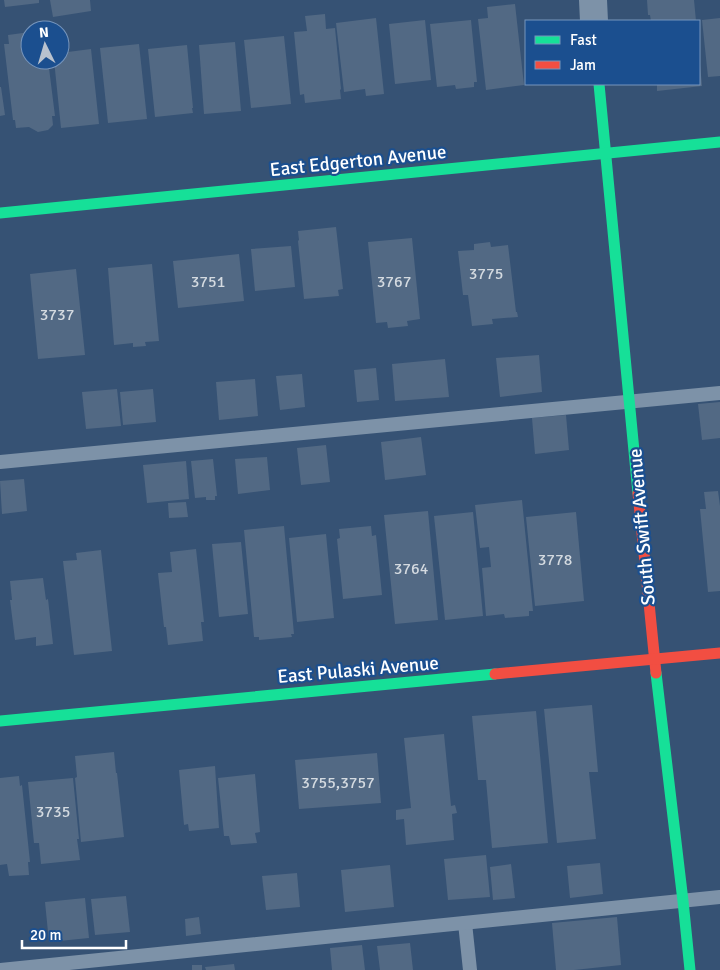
<svg xmlns="http://www.w3.org/2000/svg" width="720" height="970" viewBox="0 0 720 970" font-family="Signika,sans-serif">
<style>
.building{fill:#526984}
.lines{fill:none;stroke-linecap:round;stroke-linejoin:round}
.lane{stroke:#7d92a8;stroke-width:14}
.street{stroke:#7d92a8;stroke-width:28}
.fast{stroke:#16e098;stroke-width:11}
.jam{stroke:#f24e42;stroke-width:11}
.labels{text-anchor:middle;stroke-width:4.5;stroke-linejoin:round;paint-order:stroke}
.number-label{font-size:16px;fill:#d4dae0}
.street-label{font-size:19px;fill:#fff;stroke:#1b4f8f}
</style>
<rect width="100%" height="100%" fill="#365274"/>
<g class="building">
<path d="M4,0h35v3l-34,4z"/>
<path d="M50,0h40l1,11 -38,6z"/>
<path d="M647,0h47l2,21h-45l-1,-6h-2z"/>
<path d="M515,4l9,81 -38,5 -8,-71 10,-1 -1,-11z"/>
<path d="M325,14l1,15 9,-1 6,61 -1,1 1,9 -36,4 -1,-9 -4,1 -6,-63 13,-1 -2,-15z"/>
<path d="M376,18l8,76 -18,2 -1,-7 -21,3 -8,-69z"/>
<path d="M720,18v58l-12,1 -6,-57z"/>
<path d="M425,20l6,60 -36,4 -6,-60z"/>
<path d="M471,20l6,62h-3v5l-18,2 -1,-4 -18,2 -7,-63z"/>
<path d="M30,32v28h18l7,56h-3l1,9 -5,5 -10,2 -9,-5 -13,1 -1,-8h-2l-9,-76h5l-1,-9z"/>
<path d="M284,36l7,68 -40,4 -7,-68z"/>
<path d="M235,42l6,69 -37,3 -5,-69z"/>
<path d="M139,44l8,75 -39,4 -8,-75z"/>
<path d="M187,45l6,63h-1l1,5 -38,4 -7,-68z"/>
<path d="M91,49l8,75 -38,4 -7,-68h6v-7z"/>
<path d="M699,64h1l2,22 -45,5v-7h42z"/>
<path d="M0,87h1l4,28 -5,1z"/>
<path d="M336,227l7,62 -5,1 1,6 -35,3 -6,-58 1,-1 -1,-9z"/>
<path d="M412,238l8,81 -13,2 1,5 -20,2 -1,-6 -11,1 -8,-81z"/>
<path d="M490,242l1,5 17,-2 8,67h1l1,5 -26,2 1,5 -21,2 -4,-31h-5l-5,-44 16,-1v-6z"/>
<path d="M291,246l4,41 -40,4 -4,-42z"/>
<path d="M239,254l5,47 -66,7 -5,-47z"/>
<path d="M152,264l7,77 -14,1 1,4 -13,1v-4l-19,2 -6,-77z"/>
<path d="M76,269l9,86 -47,4 -8,-85z"/>
<path d="M539,355l3,37 -42,5 -4,-39z"/>
<path d="M445,359l4,38 -54,4 -3,-37z"/>
<path d="M376,368l3,32 -22,2 -3,-32z"/>
<path d="M302,374l3,33 -25,3 -4,-34z"/>
<path d="M255,379l3,37 -39,4 -3,-38z"/>
<path d="M117,389l4,37 -35,3 -4,-37z"/>
<path d="M153,389l3,33 -33,3 -3,-33z"/>
<path d="M720,402v36l-18,2 -4,-36z"/>
<path d="M566,415l3,35 -34,4 -3,-36z"/>
<path d="M421,437l5,38 -41,5 -4,-38z"/>
<path d="M326,445l4,37 -29,3 -4,-37z"/>
<path d="M267,457l3,33 -32,4 -3,-35z"/>
<path d="M213,459l4,37h-2v4h-9v-3l-11,1 -4,-37z"/>
<path d="M186,461l3,38 -42,4 -4,-38z"/>
<path d="M24,479l3,32 -25,3 -2,-33z"/>
<path d="M718,491l2,15v85l-12,1 -8,-83h6l-2,-17z"/>
<path d="M522,500l11,111h-4v5l-24,2 -1,-4 -18,2 -4,-48 9,-1 -2,-20 -9,1 -5,-43z"/>
<path d="M186,502l2,15 -19,1 -1,-15z"/>
<path d="M428,511l10,109 -43,4 -11,-109z"/>
<path d="M473,512l10,104 -38,4 -11,-104z"/>
<path d="M576,512l8,89 -49,5 -9,-89z"/>
<path d="M284,526l10,108h-3l1,3 -33,3v-3h-5l-10,-107z"/>
<path d="M371,526l1,10 4,-1 6,60 -39,4 -6,-60 3,-1 -1,-9z"/>
<path d="M326,534l8,84 -37,4 -8,-84z"/>
<path d="M241,542l7,72 -29,3 -7,-73z"/>
<path d="M196,549l8,73h-3l2,19 -35,4 -2,-18h-2l-6,-54 14,-1 -2,-20z"/>
<path d="M101,550l11,101 -38,4 -11,-94 14,-1 -1,-7z"/>
<path d="M43,578l3,22 2,-1 5,45 -17,2v-9l-21,3 -5,-40h2l-2,-19z"/>
<path d="M592,705l6,67h-9l7,67 -39,4 -13,-134z"/>
<path d="M536,711l12,132 -56,5 -6,-68h-8l-6,-64z"/>
<path d="M444,734l7,72 4,-1 2,8 -5,1 2,26 -48,5 -2,-26 -8,1v-10l15,-2 -7,-70z"/>
<path d="M114,752l2,21h1l7,64 -43,5 -6,-64 2,-1 -2,-21z"/>
<path d="M377,753l4,50 -82,6 -4,-49z"/>
<path d="M215,766l4,62 -30,3 -1,-7 -4,1 -5,-55z"/>
<path d="M255,774l5,58 -5,1 2,10 -26,2 -2,-9h-5l-6,-58z"/>
<path d="M19,776l1,10 2,-1 8,77h-2l1,13 -20,1 -2,-12 -7,1v-87z"/>
<path d="M73,778l6,61h-2l3,21 -39,4 -2,-21h-5l-6,-61z"/>
<path d="M486,855l4,42 -42,3 -4,-41z"/>
<path d="M600,863l3,31 -33,4 -3,-32z"/>
<path d="M511,864l4,34 -22,2 -3,-33z"/>
<path d="M390,865l4,42 -49,5 -4,-42z"/>
<path d="M297,873l3,34 -34,3 -4,-34z"/>
<path d="M126,896l4,36 -35,3 -4,-36z"/>
<path d="M85,898l4,40 -40,4 -4,-40z"/>
<path d="M199,917l2,17 -15,2 -1,-17z"/>
<path d="M617,917l4,48 -47,5h-18l-4,-47z"/>
<path d="M410,943l3,27h-33l-3,-24z"/>
<path d="M362,945l3,25h-33l-2,-22z"/>
<path d="M234,964l1,6h-29l-1,-3z"/>
<rect x="192" y="965" width="10" height="5"/>
</g>
<g class="lines">
<g class="lane">
<path d="M0,462l720,-69"/>
<path d="M465,923l5,47"/>
<path d="M0,970l720,-73"/>
</g>
<path class="street" d="M593,0l1,21"/>
<g class="fast">
<path d="M599,84l39,409"/>
<path d="M0,213l720,-71"/>
<path d="M656,673l27,228 7,69"/>
<path d="M0,721l495,-47"/>
</g>
<g class="jam">
<path d="M638,493l18,180"/>
<path d="M495,674l225,-21"/>
</g>
</g>
<g class="labels">
<g class="number-label">
<text x="486" y="279">3775</text>
<text x="208" y="287">3751</text>
<text x="394" y="287">3767</text>
<text x="57" y="320">3737</text>
<text x="555" y="565">3778</text>
<text x="411" y="574">3764</text>
<text x="338" y="788">3755,3757</text>
<text x="53" y="817">3735</text>
</g>
<g class="street-label">
<text transform="translate(358 160) rotate(-6)" y="7">East Edgerton Avenue</text>
<text transform="translate(641 527) rotate(-95)" y="7">South Swift Avenue</text>
<text transform="translate(358 669) rotate(-5)" y="7">East Pulaski Avenue</text>
</g>
</g>
<rect x="525" y="20" width="175" height="65" fill="#1b4f8f" stroke="#7695bc"/>
<rect x="535" y="36" width="25" height="8" fill="#16e098" stroke="#7695bc"/>
<text x="570" y="45" font-size="15" fill="#ffffff">Fast</text>
<rect x="535" y="61" width="25" height="8" fill="#f24e42" stroke="#7695bc"/>
<text x="570" y="70" font-size="15" fill="#ffffff">Jam</text>
<g transform="translate(45 45) rotate(355)"><circle r="24" fill="#1b4f8f" stroke="#7695bc"/>
<path d="M0-4L9 19L0 12L-9 19Z" fill="#b9c2ce"/>
<text y="-8" font-size="14" font-weight="bold" text-anchor="middle" fill="#ffffff">N</text>
</g>
<path d="M22 940v8h104v-8" fill="none" stroke="#ffffff" stroke-width="2.5"/>
<text x="30" y="940" font-size="15" fill="#ffffff" stroke="#1b4f8f" stroke-width="4" paint-order="stroke">20 m</text>
</svg>
